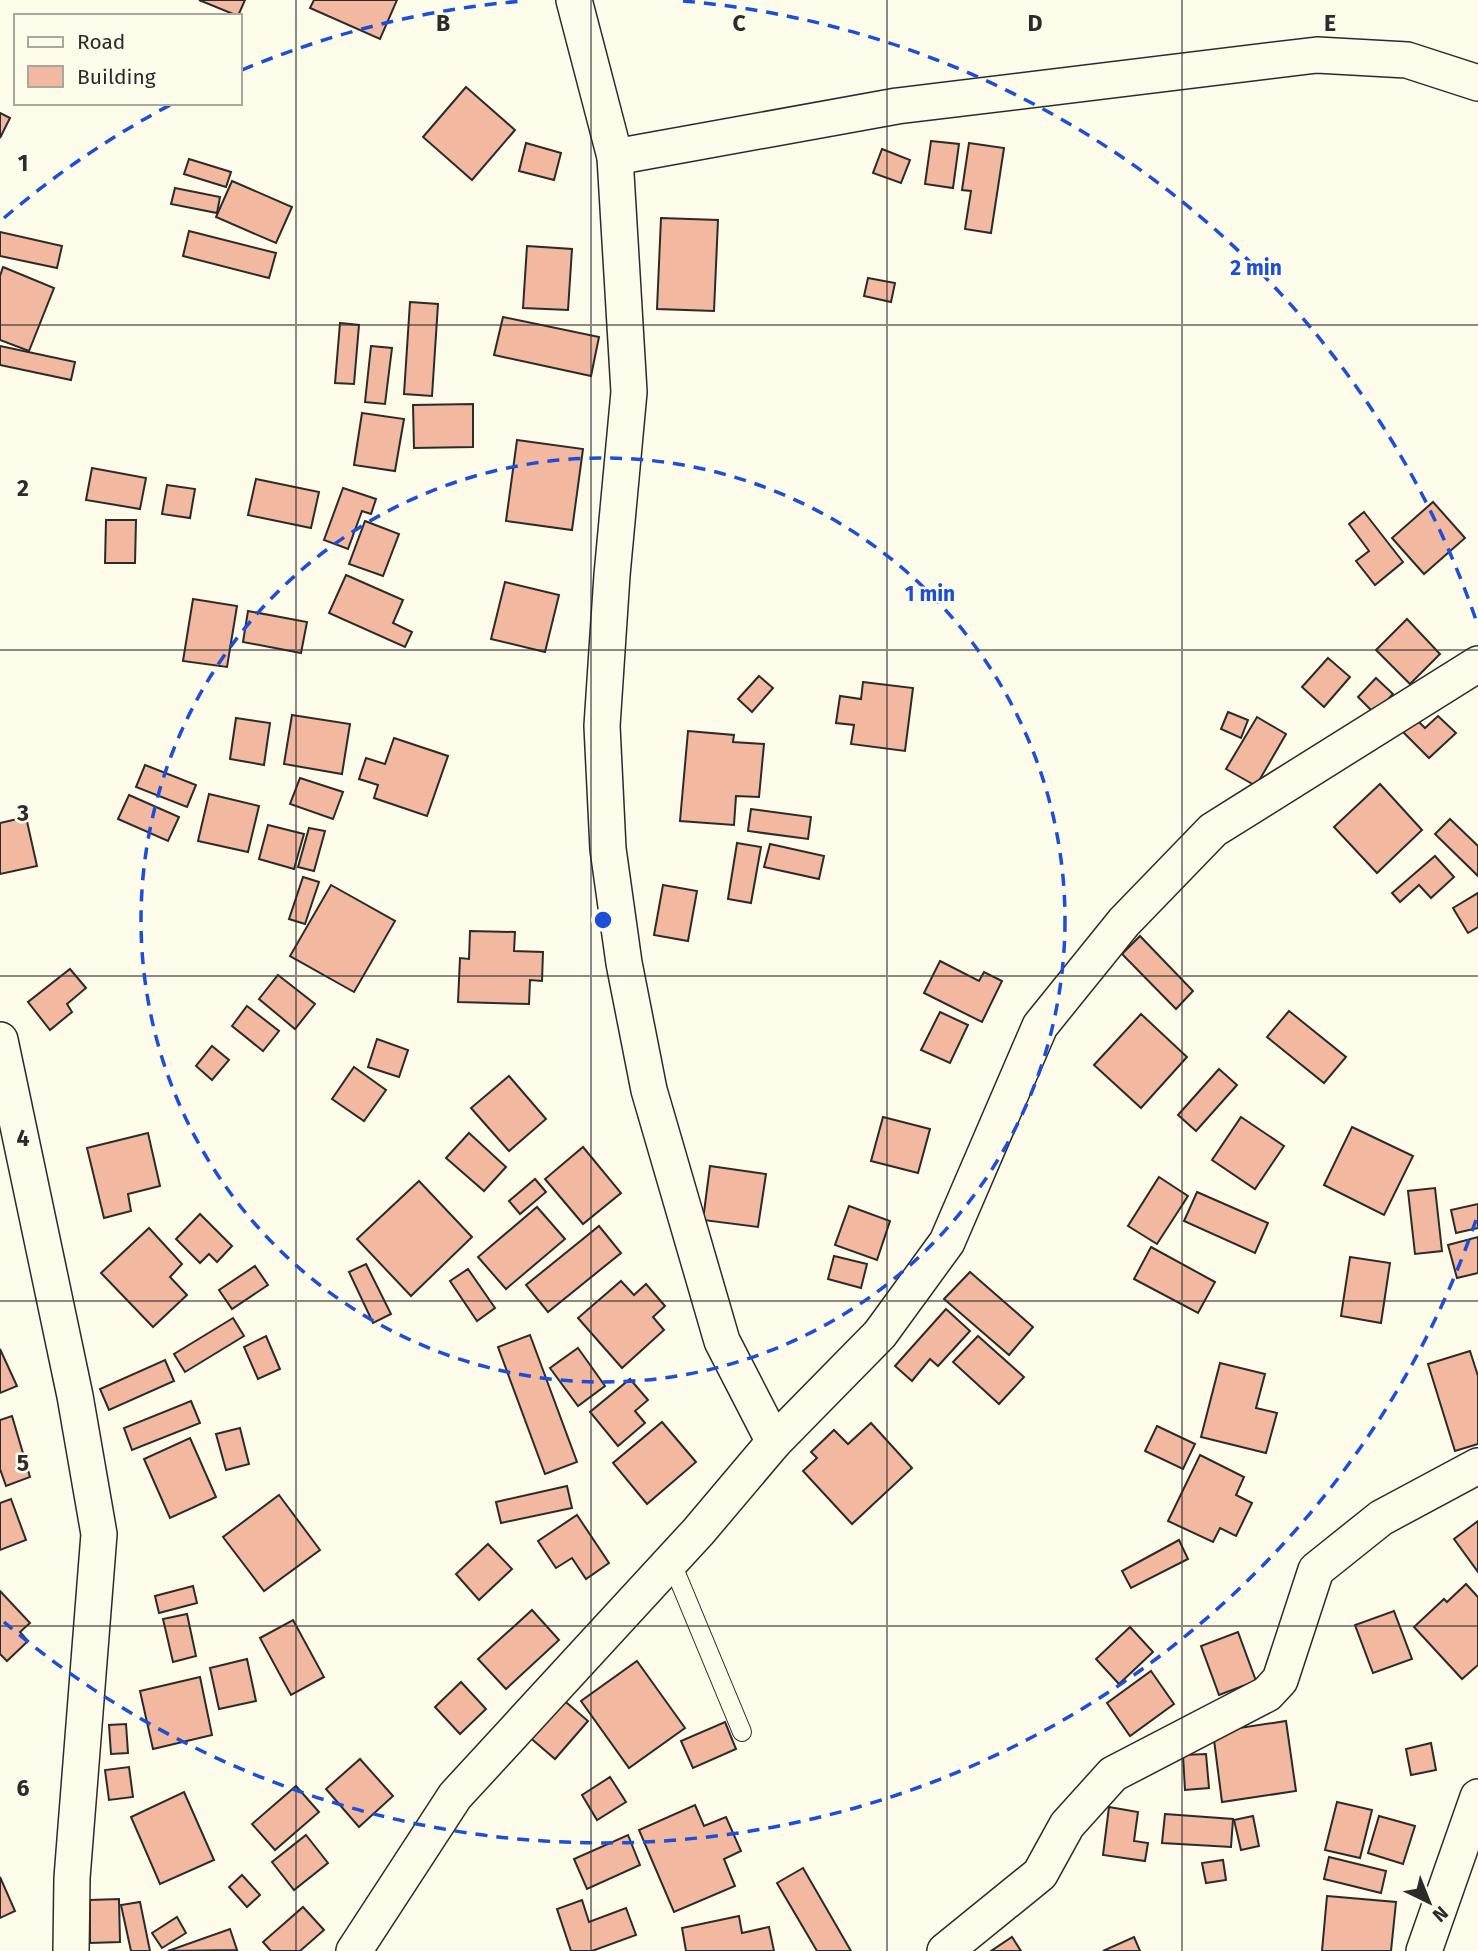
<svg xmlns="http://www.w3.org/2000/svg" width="1478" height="1951" viewBox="0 0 1478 1951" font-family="'Fira Sans',sans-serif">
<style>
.building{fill:#f2b8a0;stroke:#2b2b2b;stroke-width:2}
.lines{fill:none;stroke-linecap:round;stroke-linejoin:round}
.service-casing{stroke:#2b2b2b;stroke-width:20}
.minor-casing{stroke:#2b2b2b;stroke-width:38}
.service{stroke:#fdfbea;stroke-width:18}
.minor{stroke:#fdfbea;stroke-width:35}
.grid{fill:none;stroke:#2b2b2b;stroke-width:2;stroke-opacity:0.55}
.ring{fill:none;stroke:#1d4ed8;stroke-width:3.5;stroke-dasharray:12 9}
.grid-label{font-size:23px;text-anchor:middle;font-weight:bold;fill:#2b2b2b;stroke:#fdfbea;stroke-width:5;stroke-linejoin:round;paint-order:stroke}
.centre{fill:#1d4ed8;stroke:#fdfbea;stroke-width:3.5}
.ring-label{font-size:21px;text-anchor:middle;font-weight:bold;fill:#1d4ed8;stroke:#fdfbea;stroke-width:5;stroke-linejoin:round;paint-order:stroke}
</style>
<rect width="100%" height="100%" fill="#fdfbea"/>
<g class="building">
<path d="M199,0h46l-7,16z"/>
<path d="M314,0h83l-17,39 -70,-31z"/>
<path d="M466,87l49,43 -43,50 -49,-43z"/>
<path d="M0,113l10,5 -10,20z"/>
<path d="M931,141l28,3 -6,44 -28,-4z"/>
<path d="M526,143l35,10 -7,27 -35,-9z"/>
<path d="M969,143l35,5 -13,85 -26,-4 6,-38 -9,-1z"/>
<path d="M882,149l28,11 -9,23 -28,-10z"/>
<path d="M189,159l42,13 -5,15 -42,-13z"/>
<path d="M232,181l60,26 -16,36 -60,-26z"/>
<path d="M175,188l45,9 -3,16 -46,-9z"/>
<path d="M661,218l57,2 -4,91 -57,-2z"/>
<path d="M189,231l87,22 -7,25 -86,-22z"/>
<path d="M0,232l62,14 -5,22 -57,-12z"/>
<path d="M527,246l45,3 -4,61 -45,-2z"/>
<path d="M3,267l51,21 -25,63 -29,-11v-64z"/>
<path d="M868,278l27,5 -4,19 -27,-6z"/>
<path d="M410,302l28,2 -6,92 -28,-2z"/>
<path d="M503,317l96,20 -8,39 -97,-21z"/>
<path d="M340,323l19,2 -5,59 -19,-1z"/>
<path d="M0,346l75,16 -4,18 -71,-15z"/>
<path d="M371,346l21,2 -7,56 -20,-2z"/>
<path d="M473,404v43l-59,1 -1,-43z"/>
<path d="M362,413l42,6 -9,52 -41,-6z"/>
<path d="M517,440l66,9 -11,81 -66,-9z"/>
<path d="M92,468l54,10 -6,31 -54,-9z"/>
<path d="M256,479l63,13 -8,36 -63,-13z"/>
<path d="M167,485l28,4 -5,29 -28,-4z"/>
<path d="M343,488l33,11 -5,15 -9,-3 -14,38 -24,-9z"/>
<path d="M1433,502l32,36 -41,36 -32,-36z"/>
<path d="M1364,512l39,50 -28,23 -19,-24 13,-10 -20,-27z"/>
<path d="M106,520h30l-1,43h-30z"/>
<path d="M365,521l34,13 -16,42 -34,-12z"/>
<path d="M346,575l57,25 -10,23 19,9 -7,15 -76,-34z"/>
<path d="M505,582l54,13 -14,57 -54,-13z"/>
<path d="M193,599l44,7 -10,61 -44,-6z"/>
<path d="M248,611l59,11 -6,31 -58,-11z"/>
<path d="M1407,619l33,35 -30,30 -34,-34z"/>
<path d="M1328,658l22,19 -26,30 -22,-20z"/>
<path d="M759,676l14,12 -21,24 -14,-13z"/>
<path d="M1376,678l17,16 -18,20 -17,-17z"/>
<path d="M863,682l50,6 -8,63 -54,-7 3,-19 -18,-2 4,-27 21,3z"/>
<path d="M1228,712l20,8 -7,18 -20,-9z"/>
<path d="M292,715l58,9 -8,50 -58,-10z"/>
<path d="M1438,716l18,17 -27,25 -27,-27 13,-13 10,10z"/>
<path d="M1257,717l29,17 -30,52 -30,-17z"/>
<path d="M236,718l34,5 -6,42 -34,-6z"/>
<path d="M688,731l46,4 -1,7 31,2 -5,53 -23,-1 -2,29 -54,-4z"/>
<path d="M394,738l54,18 -21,60 -53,-18 4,-13 -19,-6 7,-21 19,6z"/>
<path d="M145,765l51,20 -9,22 -51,-20z"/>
<path d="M300,778l43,14 -10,27 -43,-15z"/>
<path d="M1380,784l42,46 -45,43 -43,-46z"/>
<path d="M209,794l50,12 -11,46 -50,-11z"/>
<path d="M129,795l50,22 -11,24 -50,-22z"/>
<path d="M751,809l60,8 -3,22 -60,-8z"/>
<path d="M26,817l11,49 -37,8v-51z"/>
<path d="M1450,819l28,27v30l-43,-42z"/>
<path d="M268,825l36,9 -10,35 -35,-10z"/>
<path d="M309,828l16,3 -11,40 -16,-4z"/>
<path d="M737,843l24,4 -10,56 -23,-4z"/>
<path d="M770,844l54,12 -5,23 -55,-12z"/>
<path d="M1435,856l19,21 -23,21 -12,-13 -19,17 -8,-9z"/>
<path d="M303,877l16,5 -14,42 -16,-5z"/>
<path d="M331,885l64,36 -41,71 -64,-36z"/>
<path d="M663,885l34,6 -9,50 -34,-6z"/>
<path d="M1478,893v34l-10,6 -15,-25z"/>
<path d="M470,931l45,1 -1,19 29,1 -1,29 -12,-1 -1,24 -71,-2 2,-44 9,1z"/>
<path d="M1140,936l53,55 -17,18 -54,-55z"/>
<path d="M940,961l39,20 5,-9 18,9 -20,41 -58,-29z"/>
<path d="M70,969l16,19 -19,16 5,8 -22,18 -22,-28z"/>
<path d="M278,975l37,29 -20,25 -36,-30z"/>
<path d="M247,1006l32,25 -16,20 -31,-25z"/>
<path d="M1289,1011l57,46 -22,26 -57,-46z"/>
<path d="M940,1012l28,13 -18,38 -29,-13z"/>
<path d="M1141,1014l46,43 -46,51 -47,-43z"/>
<path d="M377,1039l31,11 -9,27 -31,-10z"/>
<path d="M212,1046l17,14 -17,20 -16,-14z"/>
<path d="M354,1067l32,23 -22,31 -32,-22z"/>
<path d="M1219,1069l18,16 -41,46 -18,-16z"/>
<path d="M509,1076l37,43 -37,32 -38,-43z"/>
<path d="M883,1117l47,12 -12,44 -47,-12z"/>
<path d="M1241,1117l43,29 -29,43 -43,-29z"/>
<path d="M1352,1127l61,29 -29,59 -60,-30z"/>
<path d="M148,1133l12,53 -32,8 3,17 -27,7 -17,-70z"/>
<path d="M469,1133l37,34 -22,24 -38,-33z"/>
<path d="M583,1147l38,46 -38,31 -38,-45z"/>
<path d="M710,1166l56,8 -8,53 -55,-7z"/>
<path d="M1159,1177l29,19 -31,48 -29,-18z"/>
<path d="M535,1179l11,13 -26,22 -11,-13z"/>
<path d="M419,1181l53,56 -61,59 -54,-57z"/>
<path d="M1435,1188l7,63 -27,3 -7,-63z"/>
<path d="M1197,1192l71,31 -13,30 -71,-32z"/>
<path d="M1478,1204v24l-22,5 -5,-23z"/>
<path d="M849,1206l41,15 -13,39 -42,-15z"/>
<path d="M537,1207l28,32 -59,50 -28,-32z"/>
<path d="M200,1214l32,32 -15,16 -8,-8 -9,9 -24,-24z"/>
<path d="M599,1226l22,27 -73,59 -22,-27z"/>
<path d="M149,1228l33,36 -12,13 17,18 -34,32 -52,-54z"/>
<path d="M1478,1237v36l-21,5 -9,-33z"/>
<path d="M1151,1247l64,35 -17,31 -64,-34z"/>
<path d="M834,1256l33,8 -6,24 -33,-9z"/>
<path d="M1350,1257l40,6 -9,60 -40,-7z"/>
<path d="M366,1264l25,50 -18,9 -24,-51z"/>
<path d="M255,1266l13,19 -36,24 -13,-19z"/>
<path d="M468,1269l27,39 -18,13 -27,-40z"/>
<path d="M970,1272l63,55 -24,28 -65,-56z"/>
<path d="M621,1281l13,14 12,-11 19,22 -12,11 11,13 -42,38 -44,-50z"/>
<path d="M946,1309l24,22 -32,35 -8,-7 -18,22 -17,-15z"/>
<path d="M233,1318l11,18 -59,36 -11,-18z"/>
<path d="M530,1335l47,127 -32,12 -47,-127z"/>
<path d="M266,1336l14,33 -22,10 -14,-32z"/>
<path d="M978,1336l46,41 -25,27 -46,-42z"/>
<path d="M578,1348l27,38 -27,20 -28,-38z"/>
<path d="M0,1349l17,37 -17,7z"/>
<path d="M1470,1351l8,25v68l-23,7 -27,-87z"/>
<path d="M165,1360l9,21 -65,29 -9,-21z"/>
<path d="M1220,1363l45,11 -9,34 21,5 -11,40 -65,-16z"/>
<path d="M630,1379l18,21 -13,11 10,12 -27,23 -28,-34z"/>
<path d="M191,1401l9,22 -68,27 -8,-22z"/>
<path d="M12,1416l18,61 -24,9 -6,-17v-49z"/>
<path d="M662,1422l34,40 -49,42 -34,-41z"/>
<path d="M871,1423l41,45 -60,56 -49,-53 14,-13 -6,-6 23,-22 14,14z"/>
<path d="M1157,1426l38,18 -12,25 -38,-18z"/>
<path d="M240,1428l9,36 -23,6 -10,-36z"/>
<path d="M190,1438l26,59 -46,21 -26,-59z"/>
<path d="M1200,1455l44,22 -8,18 16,8 -16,33 -16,-8 -7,14 -45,-21z"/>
<path d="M567,1486l5,22 -71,15 -5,-21z"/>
<path d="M279,1495l41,55 -56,41 -41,-54z"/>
<path d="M11,1499l15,41 -26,10v-47z"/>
<path d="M577,1515l32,48 -23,16 -14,-21 -16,10 -18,-27z"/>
<path d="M1478,1521v51l-24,-33z"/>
<path d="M1179,1540l9,19 -57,29 -9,-17z"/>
<path d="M488,1544l24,25 -33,31 -23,-26z"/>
<path d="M1466,1584l12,13v68l-16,14 -48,-52 30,-28 3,3z"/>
<path d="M193,1586l4,17 -38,10 -4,-17z"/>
<path d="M0,1591l30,32 -10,9 8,9 -21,20 -7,-7z"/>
<path d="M532,1610l27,30 -53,49 -28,-30z"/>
<path d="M1394,1611l18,48 -39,14 -18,-48z"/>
<path d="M187,1614l9,42 -23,6 -10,-43z"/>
<path d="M293,1620l31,57 -33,18 -31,-57z"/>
<path d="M1130,1627l23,25 -34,32 -23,-25z"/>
<path d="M1238,1632l18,49 -37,14 -18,-49z"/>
<path d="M247,1659l9,42 -37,8 -9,-41z"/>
<path d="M637,1661l48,67 -56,40 -48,-67z"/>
<path d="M1151,1671l23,33 -44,32 -23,-33z"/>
<path d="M200,1677l12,58 -59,14 -13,-58z"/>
<path d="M461,1682l25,27 -26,25 -25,-27z"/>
<path d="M560,1697l28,24 -33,38 -28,-24z"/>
<path d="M1286,1721l10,70 -74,11 -9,-70z"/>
<path d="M725,1722l11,27 -43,19 -12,-27z"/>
<path d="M126,1724l2,29 -17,1 -2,-29z"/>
<path d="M1431,1743l5,27 -25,5 -5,-26z"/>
<path d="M1206,1754l3,34 -24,2 -2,-35z"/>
<path d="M360,1759l33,37 -34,31 -33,-38z"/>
<path d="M129,1767l4,30 -24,3 -4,-30z"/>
<path d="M610,1777l16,25 -29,18 -15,-25z"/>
<path d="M296,1786l23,26 -44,38 -23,-26z"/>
<path d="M184,1792l30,68 -54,24 -29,-67z"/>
<path d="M1337,1802l35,8 -12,48 -35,-8z"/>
<path d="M695,1805l9,21 22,-9 15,34 -17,8 11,27 -61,26 -35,-82z"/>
<path d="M1109,1807l29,5 -4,29 14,2 -3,18 -42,-6z"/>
<path d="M1165,1814l68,5 -2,28 -69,-4z"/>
<path d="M1253,1816l6,30 -18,4 -7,-30z"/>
<path d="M1379,1816l36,10 -12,38 -35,-11z"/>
<path d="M306,1835l22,28 -34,27 -22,-28z"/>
<path d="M628,1835l12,30 -53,24 -13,-30z"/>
<path d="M1329,1857l57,14 -5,22 -57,-14z"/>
<path d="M1223,1860l3,20 -20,3 -4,-20z"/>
<path d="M803,1868l48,83h-34l-40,-68z"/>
<path d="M242,1875l18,20 -13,12 -18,-20z"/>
<path d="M0,1877l15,34 -15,7z"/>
<path d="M1327,1896l69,6 -5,49h-69z"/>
<path d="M119,1899l1,43 -30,1v-43z"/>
<path d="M582,1900l7,22 37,-14 10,27 -44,16h-21l-14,-42z"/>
<path d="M140,1902l10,49h-19l-10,-46z"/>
<path d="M303,1907l21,23 -24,21h-29l-8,-9z"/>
<path d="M739,1916l3,17 27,-6 5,24h-88l-4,-23z"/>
<path d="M177,1917l9,16 -24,15 -10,-15z"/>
<path d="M230,1929l7,21 -69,1z"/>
<path d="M1012,1937l9,14h-30z"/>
<path d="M1134,1937l6,14h-37z"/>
</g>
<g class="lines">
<g class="service-casing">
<path id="service" d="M671,1561l71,171"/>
</g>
<g class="minor-casing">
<g id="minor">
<path d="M574,0l41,157 14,235 -17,183 -10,151 6,123 16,114 25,127 73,251 52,101"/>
<path d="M615,157l282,-51 420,-51 90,5 71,23"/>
<path d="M0,1040l75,356 24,138 -27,344 -1,73"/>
<path d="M354,1951l101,-155 243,-264 76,-90 106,-108 67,-92 93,-216 84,-104 89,-92 265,-166"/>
<path d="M945,1951l95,-77 27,-49 46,-51 154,-80 13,-14 36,-110 65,-52 97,-52"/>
<path d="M1424,1951l54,-154"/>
</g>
</g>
<use href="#service" class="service"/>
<use href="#minor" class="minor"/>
</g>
<path class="grid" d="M296,0v1951M591,0v1951M887,0v1951M1182,0v1951M0,325h1478M0,650h1478M0,976h1478M0,1301h1478M0,1626h1478"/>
<g class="ring">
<circle cx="603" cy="920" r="462"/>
<path d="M1476 1220A923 923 0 0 1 4 1622M4 218A923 923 0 0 1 170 105M242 70A923 923 0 0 1 523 1M683 1A923 923 0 0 1 1476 620"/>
</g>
<g class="grid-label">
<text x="443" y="31">B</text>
<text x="739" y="31">C</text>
<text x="1035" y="31">D</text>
<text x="1330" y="31">E</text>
<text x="23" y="171">1</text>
<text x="23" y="496">2</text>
<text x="23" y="821">3</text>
<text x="23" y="1146">4</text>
<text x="23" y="1471">5</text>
<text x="23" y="1796">6</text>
</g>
<circle cx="603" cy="920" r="10" class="centre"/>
<g class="ring-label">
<text x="1256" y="275">2 min</text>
<text x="930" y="601">1 min</text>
</g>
<rect x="14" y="14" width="228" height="91" fill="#fdfbea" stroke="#a9a89e" stroke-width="2"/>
<rect x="28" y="37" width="35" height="10" fill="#fdfbea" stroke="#a9a89e" stroke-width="2"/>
<text x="77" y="49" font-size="21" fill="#2b2b2b">Road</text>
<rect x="28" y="66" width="35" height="21" fill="#f2b8a0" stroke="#a9a89e" stroke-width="2"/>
<text x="77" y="84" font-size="21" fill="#2b2b2b">Building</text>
<g transform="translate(1429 1902) rotate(137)" stroke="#fdfbea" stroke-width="5" paint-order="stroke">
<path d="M0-5L12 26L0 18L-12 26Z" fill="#2b2b2b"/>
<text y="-10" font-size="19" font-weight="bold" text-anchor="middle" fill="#2b2b2b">N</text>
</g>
</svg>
